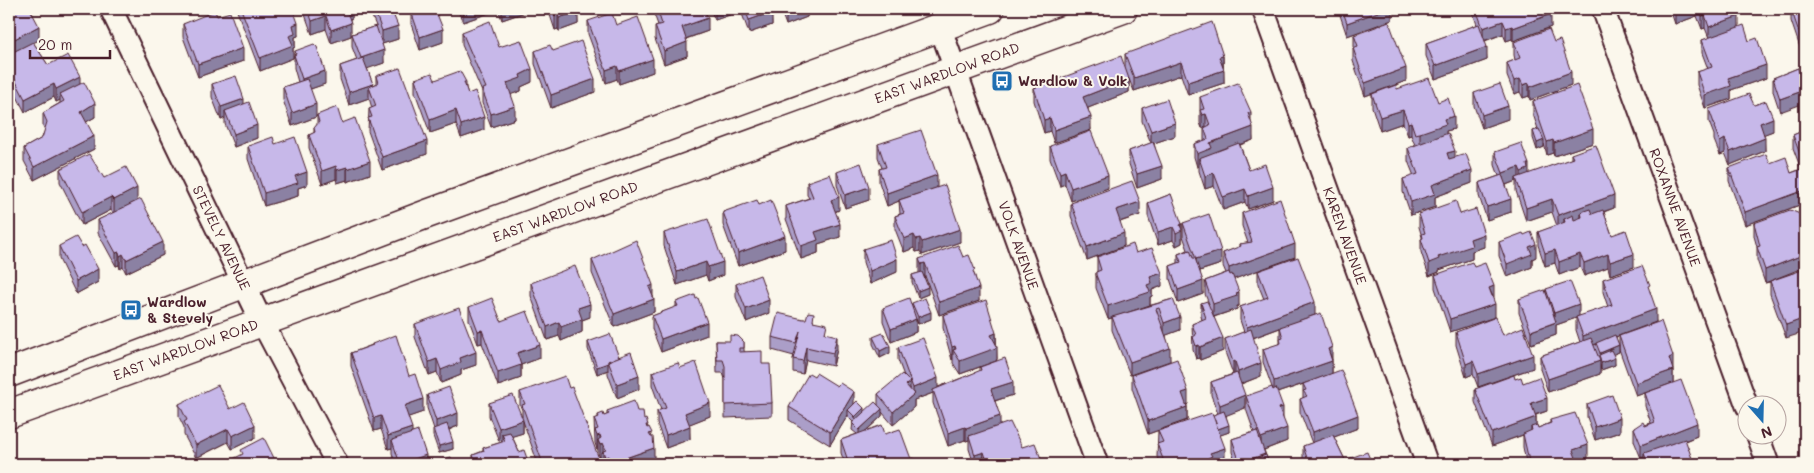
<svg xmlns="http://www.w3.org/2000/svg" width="1814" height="473" viewBox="0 0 1814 473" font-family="Mali,sans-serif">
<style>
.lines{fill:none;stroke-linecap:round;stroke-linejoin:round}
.street-casing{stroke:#4a1f2b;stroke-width:25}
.secondary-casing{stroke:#4a1f2b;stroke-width:31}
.street{stroke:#fbf7ec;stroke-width:21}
.secondary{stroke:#fbf7ec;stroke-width:28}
.wall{fill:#ab9ec8;stroke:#4a1f2b}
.shaded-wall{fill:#8b81a3;stroke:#4a1f2b}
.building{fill:#c7b8e9;stroke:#4a1f2b}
.labels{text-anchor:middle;stroke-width:4;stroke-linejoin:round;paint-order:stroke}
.street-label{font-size:14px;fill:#4a1f2b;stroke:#fbf7ec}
.poi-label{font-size:14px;font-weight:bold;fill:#4a1f2b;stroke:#fbf7ec;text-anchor:start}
</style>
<rect width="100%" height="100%" fill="#fbf7ec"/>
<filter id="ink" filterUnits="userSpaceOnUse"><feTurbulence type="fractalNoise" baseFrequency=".02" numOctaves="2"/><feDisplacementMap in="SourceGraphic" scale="10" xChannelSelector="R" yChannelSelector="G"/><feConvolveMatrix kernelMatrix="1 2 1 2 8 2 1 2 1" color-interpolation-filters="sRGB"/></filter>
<g filter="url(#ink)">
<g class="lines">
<g class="street-casing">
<g id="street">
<path id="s1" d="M111,9l151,313 75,142"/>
<path id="s2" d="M1263,9l164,455"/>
<path id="s3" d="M1603,9l144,397"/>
<path id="s4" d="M940,27l157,437"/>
<path d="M1758,436l10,28"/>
</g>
</g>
<g class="secondary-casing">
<g id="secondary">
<path d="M9,373l418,-159 563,-205"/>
<path id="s5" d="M9,414l1114,-405"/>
</g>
</g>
<use href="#street" class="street"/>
<use href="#secondary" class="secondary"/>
</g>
<g class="wall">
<path d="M9,9h27l-5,2 8,29 -6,2 15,23 32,19 15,33 -9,5 8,27 -60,31 -10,-19v-13l18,-10 3,-8 -2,-4v-13l17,-10v-3l-4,2 -2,-5 -29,15 -16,-31z"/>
<path d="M237,9h56l5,27 -3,1v10l-2,1v10l-33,13 -23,-60z"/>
<path d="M303,9h50v3l-1,1v5l-2,1 1,17 -20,7 -5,-14 -14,5z"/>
<path d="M369,9h24h-1l6,30 -16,5 2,19 -17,5 6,17 3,-1v-8l51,78 -45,16 -14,-39 1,-22 3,-1 -3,-10 -20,7 -9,-26v-13l17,-6 -5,-13v-13l24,-8z"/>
<path d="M457,9h35v3l-29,10z"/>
<path d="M498,9h27v3l-23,8z"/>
<path d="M548,9h29l1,15 -19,7 -1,-2 -3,1z"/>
<path d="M654,9h50l4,22 -22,8 1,17 -23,8 -9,-25v-13l3,-1 -4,-11z"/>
<path d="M710,9h61l1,16 -23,8 -8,-22 -26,9z"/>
<path d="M780,9h43l-16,6v2l-21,8z"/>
<path d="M1338,9h54v11l-45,16z"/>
<path d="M1472,9h77l2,18 -38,14 -1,-2 -6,2 -3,-7 -18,7 2,19 -52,19 -9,-23v-13l51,-18z"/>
<path d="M1670,9h67l2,18 10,14 17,37 -35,12v9l-26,9 -8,-23v-13l11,-3 -6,-16v-13l7,-2 -4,-10 -3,1 -5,-13 -22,8z"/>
<path d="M1782,9h23v53l-14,-41v-9l-7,2z"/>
<path d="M411,11l32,31 -23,8 -9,-26z"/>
<path d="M217,16l26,45 -45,16 -15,-40v-13z"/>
<path d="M588,21l28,4 37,47 -34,12 -2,-5 -11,4 -18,-49z"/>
<path d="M462,32l37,15 33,35 -11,5v4l-10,3 4,25 -24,8 -9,-24v-11l-20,-47z"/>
<path d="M1354,35l52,46 -41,15 -12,-35v-13h1z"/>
<path d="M1514,42l57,43 -41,15 -1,-4 -6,2 -3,-6 -6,2 -7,-18v-13l8,-3 -1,-5z"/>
<path d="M295,51l30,33 -15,5 6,28 -24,9 -9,-26v-13l15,-5 -4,-14v-13h1z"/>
<path d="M535,51h18l42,41 -44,16 -16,-44z"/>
<path d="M1125,54l98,2 1,27 -36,12 -7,-20 -47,16 -5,-12v13l-41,16 3,22 -37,13 -4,-12 -6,2 -10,-32v-13l91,-21z"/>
<path d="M1798,68l-18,44 -7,-21v-13z"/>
<path d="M415,79l51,3v6l2,6 16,36 -23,8 -5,-14 -26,9 -15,-41z"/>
<path d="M212,84l32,20 13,34 -23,9 -9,-23v-6l-4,2 -9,-23z"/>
<path d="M1397,89l41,13 16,27 -8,2v2l9,25 17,25 -37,14v10l-24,8 -8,-23v-13l11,-3 -6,-15v-13l7,-3 -4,-10 -3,1 -5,-13 -23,8 -8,-24v-13z"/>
<path d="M1474,93l34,26 -26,9 -8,-22z"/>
<path d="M1200,97l51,26 2,17 -13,5 9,25 24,30 -25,9 -3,-7 -22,8 -9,-24 -9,3 -6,-18v-5l-2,1 -3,-10v-13l10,-3v-13h-2l-2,-5z"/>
<path d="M1533,101l60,42 -39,13 -1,-3 -6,2 -3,-11v3l-7,3 -4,-12v-7l5,-2 -5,-15z"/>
<path d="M1754,105l19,26 -9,3 1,17 -35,14 -5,-12 -5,2 -6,-15v-5l-5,-13v-13z"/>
<path d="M1142,108l33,28 -21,7 8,36 -25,9 -8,-24v-13l22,-8 -9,-22z"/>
<path d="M317,115l25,8 28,51 -23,8v-2l-10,3 -1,-4 -14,5 -13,-36v-13l5,-2v-5l3,-3z"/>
<path d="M1805,130v73l-60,22 -16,-44v-13l41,-5 21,10 10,-4 -8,-21v-13z"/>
<path d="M275,144l32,41 -9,3v8l-34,10 -16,-47v-13z"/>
<path d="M878,144l59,44 23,54 -38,13 -2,-4 -4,1 -2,-4 -10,4 -9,-23v-13l5,-2 -1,-13 -12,5 -8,-24v-13l3,-1 -4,-11z"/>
<path d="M1050,146l58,42 -37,13 -6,-17 -5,2 -10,-27z"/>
<path d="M1495,152l34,22 42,-15v-5l43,54 -10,4 8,23 22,32 -24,8 -2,-8 -24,9 -4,-9 -21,8 -4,-12 -10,3 -7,-21v-13l19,-6 -5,-14 -26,9 -10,-30v-10l-10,4 5,27 -24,8 -8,-24v-13l20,-7 -4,-11z"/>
<path d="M60,169l44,9 33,23 26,54 -37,18 -3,-6 -3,2 -1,-4 -3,1 -18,-33v-13l15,-7 -2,-3 -29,15 -22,-43z"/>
<path d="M837,172l32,28 -24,8 -8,-23z"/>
<path d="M807,182l32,28 -4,2 5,25 -22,7v9l-17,6 -15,-40v-13l23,-8 -2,-3z"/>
<path d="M1171,194l11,43v6l-6,3 -3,-6 -15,5 -10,-29v-13z"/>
<path d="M1071,203l69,12 -20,7 4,24 -37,14 -16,-44z"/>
<path d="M759,205l26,45 -47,16 -15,-41v-13z"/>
<path d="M1242,213l53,44 -61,22 5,27h-2v3l-23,8 9,34 -23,9 -1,-2 -3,1 -3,-9 -1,-26 10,-4 -1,-4v-13l8,1 -4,-10v-13l21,-8 -3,-7v-13l17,-6v-3l8,-1 -6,-17z"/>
<path d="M1419,214h41l24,33 -12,4v8l-33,11v2l-10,4 -8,-24v-13h1v-2l-3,-10z"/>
<path d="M1183,223l38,41 -21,7 3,23 -25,9 -8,-24v-13l8,-3v-9l10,-4 -5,-14z"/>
<path d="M1754,223l24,55 27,-9 -19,69 -16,-44v-12l-5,1 -8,-23v-13l-3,-11z"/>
<path d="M664,233l59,42 -15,6 -2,-6 -29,10 -13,-39z"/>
<path d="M1499,242l37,15 -4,2v8l-25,10 -8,-21z"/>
<path d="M59,246l39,36 -22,12 -17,-35z"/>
<path d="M863,249l34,23 -27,12 -7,-22z"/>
<path d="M1136,253l26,33 -10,4v6l-2,1v8l-20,6 43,-12 7,31 -14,5 4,26 -40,14 -18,-45v-12l-4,1 -12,-31v-16h1v-15z"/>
<path d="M963,257l12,19 4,25 -40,14 -14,-39h-1l4,18 -10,4 -6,-16v-7l7,-2v-14z"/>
<path d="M592,260l61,36 1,16 -40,15 -22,-54z"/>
<path d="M1474,267l21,50 -45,15 -15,-44v-13z"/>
<path d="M1258,271l57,44 17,45v13l26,55 -24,9 11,23 27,4h-67l-2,-5v-13l9,-3 -12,-31v-13l3,-1v-14l7,-2 -33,11 10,48 -23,9 5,14h-33l-4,-12v-13l22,-7 -8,-23v-13l27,-6 -10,-28v-13l17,-5v-16l-27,10 8,38 -20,8 4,24 -19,7 3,17 -9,3 5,26 -10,3h-55l-3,-7 1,-26 55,-14 5,-3 -7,-19v-13l22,-8 -8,-22v-13l19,-7 -4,-12v-13l24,-8 -6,-15z"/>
<path d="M1603,279l47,12 6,31 -35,13 52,34v14l-37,13 -17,-47v-13l-3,1 3,15 -6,2 2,11 -14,5 -1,-5v9l-52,18 -8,-23v-13l40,-14 -4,-12v-12l-20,7v10l-25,9 -12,-31v-14l27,-4v-6l33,28 29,-10 -5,-15z"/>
<path d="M531,283l59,34 -8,3v12l-21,9 -2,-5 -12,4 -16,-44z"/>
<path d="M736,284l33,29 -23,9 -10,-25z"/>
<path d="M676,302l31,33 -46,17 -9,-23v-13l24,-9z"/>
<path d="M912,303l19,16 -13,5 -2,-5v13l-25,10 -8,-21v-13l29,1z"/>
<path d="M469,307l32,14 39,37 -19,7v13l-23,8 -16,-43 -4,1 -9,-24z"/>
<path d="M943,315l53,18 1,26 -1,2 17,34 -18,6 5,24 22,22 21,17h-69l-5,-15v-9l-3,1 -1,-1 -17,6 -15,-43v-10l-19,7v7l-21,18 -11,-13v4l-16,15 19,3 30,30h-70l-4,-11v-13l16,-6 -5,-4 1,-8 -5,-5v-2l-18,30 -41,-25v-13l65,-3 10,8 14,-7v-11l26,-18 -6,-16v-13l40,40 42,-16v-4l-20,7 -7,-11v-4l-1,1 -9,-32z"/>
<path d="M803,319l11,2 13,13 10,15 -4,17 -27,-6 -3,14 -10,-2v-13l1,-3 -22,-6v-13z"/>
<path d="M415,324l61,41 -15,5v5l-20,8 -4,-11 -8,3 -14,-38z"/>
<path d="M1456,332l47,3 30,33 -55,19 -5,-13 -7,3 -10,-32z"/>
<path d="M873,337l17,16 -10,5 -7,-14z"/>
<path d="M716,341l28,1v9l18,13 10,39v13l-47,2v-39l-2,-6h-6z"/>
<path d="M588,342l31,15 20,32 -22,9 -9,-24v-4l-11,4 -9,-25z"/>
<path d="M372,344l37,32 14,36 -15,5 4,16 14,31h-31l-3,-11v-5l-4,1 -7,-20 -7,2 -23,-65v-13l21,-8z"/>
<path d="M1805,359v27l-4,-12v-13z"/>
<path d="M680,368l30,48 -21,8 1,15 -24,9 -9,-24v-13l4,-1 -9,-25v-13z"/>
<path d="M1132,375l56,29 -1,1v15l-39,14 -16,-46z"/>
<path d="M1515,379l8,4 24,28 -11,4v10l2,3 12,-5v-3l38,38 -11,4 1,2 -52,-2 -3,-15v-12l-31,11 -17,-44v-13z"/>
<path d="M569,388l32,76h-63l-15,-43v12l-11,3 7,16 10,12h-56v-9l10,-4v-3l19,-6v-2l-3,1 -10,-25v-13l33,14v-7l-2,-5v-13z"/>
<path d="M1645,393l52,43 -12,5 9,23h-50v-7l-3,1 -7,-17v-13l17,-5 -6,-17z"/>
<path d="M427,395l31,31 -9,4 4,19 -14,4 -6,-17v-7h1l-7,-21z"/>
<path d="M179,404l51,5 25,29 -23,11 -4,-7 -32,16 -12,-23v-8l-5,-10z"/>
<path d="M1587,404l33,28 -25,8 -8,-23z"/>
<path d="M607,411h30l7,9 4,7 4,10 2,24 -9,3h-42v-7l-3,1 -2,-5v-4h-1l-2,-6 -1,-24 4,-1v-3l6,1 3,-1z"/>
</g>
<g class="shaded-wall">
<path d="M346,9h7v3l-1,1v5l-6,3z"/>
<path d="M463,9h29v3l-29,10z"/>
<path d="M502,9h23v3l-23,8z"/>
<path d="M715,9h26v2l-26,9z"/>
<path d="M794,9h29l-16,6v2l-21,8v-13z"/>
<path d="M1386,9h6v11l-45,16v-13z"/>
<path d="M1680,9h17v7l-22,8v-13z"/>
<path d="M1784,9h7v3l-7,2z"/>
<path d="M578,11v13l-19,7v-13z"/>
<path d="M772,12v13l-23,8v-13z"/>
<path d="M1551,14v13l-38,14v-13z"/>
<path d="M558,15v14l-3,1v-14z"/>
<path d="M1705,15v13l-3,1v-13z"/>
<path d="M326,16v13l-14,5v-13z"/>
<path d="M1739,16v13l-30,11v-13z"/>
<path d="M708,18v13l-26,9v-13z"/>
<path d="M1503,21v13l-20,7v-13z"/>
<path d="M298,23v13l-3,1v10l-2,1v10l-33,13v-13l29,-22 4,-11z"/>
<path d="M351,23v13l-20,7v-13z"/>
<path d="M39,26v14l-30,15v-13z"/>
<path d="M398,26v13l-16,5v-13z"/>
<path d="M1512,26v13l-6,2v-13z"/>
<path d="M443,29v13l-23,8v-13z"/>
<path d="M687,42v14l-23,8v-13z"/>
<path d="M1487,47v13l-52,19v-13z"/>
<path d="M243,48v13l-45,16v-13z"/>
<path d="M384,50v13l-23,8v-13z"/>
<path d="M1223,56v13l-4,-12z"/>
<path d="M653,59v13l-34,12v-13z"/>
<path d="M1181,62v13l-47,16v-13z"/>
<path d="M1766,65v13l-35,12v9l-26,9v-13l23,-17z"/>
<path d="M617,66v13l-11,4v-13z"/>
<path d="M1406,68v13l-41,15v-13z"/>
<path d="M532,69v13l-11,5v4l-14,5v-13l13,-8z"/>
<path d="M1224,70v13l-36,12v-13z"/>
<path d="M325,71v13l-23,8v-13z"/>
<path d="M1571,72v13l-41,15v-13z"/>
<path d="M80,77v13l-20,4v6l-4,2v-13z"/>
<path d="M595,79v13l-44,16v-13z"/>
<path d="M1129,79v13l-46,18v-13z"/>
<path d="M1520,79v13l-6,2v-13z"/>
<path d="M1529,83v13l-6,2v-13z"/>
<path d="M54,84v13l-29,15v-13z"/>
<path d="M373,84v13l-4,-10v11l-20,7v-13z"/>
<path d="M1805,90v13l-25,9v-13z"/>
<path d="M244,99v13l-19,-1v7l-4,2v-13z"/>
<path d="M95,103v14l-14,8v-13z"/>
<path d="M316,104v13l-24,9v-13z"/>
<path d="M515,106v13l-24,8v-13z"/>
<path d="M1508,106v13l-26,9v-13z"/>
<path d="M456,110v14l-26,9v-13z"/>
<path d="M1403,110v13l-23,8v-14z"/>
<path d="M1251,112v13l-3,-12z"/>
<path d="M1206,114v13l-4,1v-13z"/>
<path d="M1454,116v13l-8,2v6l-26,9v-13l24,-14z"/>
<path d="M484,117v13l-23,8v-13z"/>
<path d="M1091,117v13l-37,13v-13z"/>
<path d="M1050,118v13l-6,2v-13z"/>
<path d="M1773,118v13l-13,5v-13z"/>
<path d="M1411,122v13l-3,1v-13z"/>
<path d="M1175,123v13l-24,8v-13z"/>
<path d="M257,125v13l-23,9v-13z"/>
<path d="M1253,127v13l-41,15 -13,3v8l-2,1v-13l13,-11z"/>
<path d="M1593,129v14l-39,13v-13z"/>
<path d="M94,136v13l-60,31v-13z"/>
<path d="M1765,138v13l-35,14v-13z"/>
<path d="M1725,139v14l-5,2v-13z"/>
<path d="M1544,140v7l-7,3v-7z"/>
<path d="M1553,140v13l-6,2v-13z"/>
<path d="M427,141v13l-45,16v-13z"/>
<path d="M1455,151v13l-8,2v-13z"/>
<path d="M1805,156v13l-4,1v-13z"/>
<path d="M370,161v13l-23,8v-13z"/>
<path d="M1527,164h2v13l-8,8v-13z"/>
<path d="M336,166v13l-14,5v-13z"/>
<path d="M1162,166v13l-25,9v-14z"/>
<path d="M347,167v13l-10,3v-13z"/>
<path d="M1519,167v13l-3,-2v3l-13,5v-13z"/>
<path d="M1472,170v13l-37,14v10l-24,8v-13l21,-17z"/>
<path d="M1065,171v13l-5,2v-13z"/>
<path d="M307,172v13l-9,3v8l-34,10v-13l31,-17z"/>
<path d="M1214,173v13l-9,3v-13z"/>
<path d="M937,175v13l-38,12v1l-12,5v-13z"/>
<path d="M1108,175v13l-37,13v-13z"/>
<path d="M869,187v13l-24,8v-13z"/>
<path d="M1273,187v13l-25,9v-13z"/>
<path d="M137,188v13l-23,13v-14z"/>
<path d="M1245,189v13l-22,8v-13z"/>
<path d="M1805,190v13l-60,22v-13z"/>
<path d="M1614,195v13l-32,11 -1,-7v8l-16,2 -1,-3v7l-6,2v-13z"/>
<path d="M111,197v13l-29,15v-13z"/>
<path d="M839,197v13l-8,3v-13z"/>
<path d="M1511,199v13l-24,8v-13z"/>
<path d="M1552,199v13l-26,9v-13z"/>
<path d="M1140,202v13l-24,8v-13z"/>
<path d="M840,224v13l-22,7v9l-17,6v-13l14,-14z"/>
<path d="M1182,224v19l-6,3v-13l4,-8z"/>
<path d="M1173,227v13l-15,5v-13z"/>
<path d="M960,229v13l-38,13v-13z"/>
<path d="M1124,233v13l-37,14v-13z"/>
<path d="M1484,234v13l-12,4v8l-33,11v2l-10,4v-13l41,-24z"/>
<path d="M914,235v13l-10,4v-13z"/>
<path d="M785,236v14l-47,16v-13z"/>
<path d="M920,238v13l-4,1v-13z"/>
<path d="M163,242v13l-37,18v-13z"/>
<path d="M1295,244v13l-66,24v-13z"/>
<path d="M1536,244v13l-4,2v8l-25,10v-13l22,-17z"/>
<path d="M1555,250v13l-10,3v-13z"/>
<path d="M1221,251v13l-25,8v-13z"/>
<path d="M119,252v13l-3,1v-13z"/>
<path d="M123,254v13l-3,2v-13z"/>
<path d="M1580,254v13l-21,8v-13z"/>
<path d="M1608,254v13l-24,9v-13z"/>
<path d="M1634,254v13l-24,8v-13z"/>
<path d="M1805,254v13l-40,16v-13z"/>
<path d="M897,259v13l-27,12v-13z"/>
<path d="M706,262v13l-29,10v-13z"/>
<path d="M723,262v13l-15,6v-14z"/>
<path d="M925,263v13l-4,1v-13z"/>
<path d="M98,269v13l-22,12v-13z"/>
<path d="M1162,273v13l-10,4v6l-2,1v8l-42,14v-13l39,-21 3,-8z"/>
<path d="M1203,281v13l-25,9v-13z"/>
<path d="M653,285v14l-4,-12z"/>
<path d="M1494,286v13l-5,-11z"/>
<path d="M928,287v7l-10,4v-7z"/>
<path d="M979,288v13l-40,14v-13z"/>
<path d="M1239,292v14h-2v3l-24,8v-13z"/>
<path d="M654,299v13l-40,15v-13z"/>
<path d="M769,300v13l-23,9v-13z"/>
<path d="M1315,302v13l-68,25v-13z"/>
<path d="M590,304v13l-8,3v12l-21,9v-14l17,-19z"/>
<path d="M1495,304v13l-45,15v-13z"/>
<path d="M1579,304v13l-23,8v10l-25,9v-13l23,-8v-10z"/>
<path d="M1656,309v13l-73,27v-13z"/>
<path d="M931,312v7l-13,5v-7z"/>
<path d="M1180,317v13l-16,6v-13z"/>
<path d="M1805,318v14l-19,6v-13z"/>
<path d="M916,319v13l-25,10v-13z"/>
<path d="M559,322v14l-12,4v-13z"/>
<path d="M707,322v13l-46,17v-13z"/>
<path d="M482,330v13l-4,1v-13z"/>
<path d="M996,333v13l-5,-11z"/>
<path d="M837,336v13l-4,17v-13z"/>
<path d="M1223,338v13l-23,9v-13z"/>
<path d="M540,345v13l-19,7v13l-23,8v-13l19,-20z"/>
<path d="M1199,345v13l-3,1v-13z"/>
<path d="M1619,345v7l-19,8v-7z"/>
<path d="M890,346v7l-10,5v-7z"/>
<path d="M955,346v6l-2,-2v9l-1,1v-13z"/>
<path d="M997,346v13l-1,2 -36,13v-13z"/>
<path d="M806,347v13l-3,14v-13z"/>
<path d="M1332,347v13l-4,-11z"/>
<path d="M1170,348v13l-40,14v-13z"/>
<path d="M476,352v13l-15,5v5l-20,8v-13l19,-12z"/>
<path d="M1533,355v13l-55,19v-13z"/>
<path d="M1673,356v13l-4,2v-13z"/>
<path d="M1615,358v7l-14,5v-7z"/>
<path d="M437,359v13l-8,3v-13z"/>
<path d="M1235,361v13l-2,1v-13z"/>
<path d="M1332,361v13l-58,20v-13z"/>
<path d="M1473,361v13l-7,3v-13z"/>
<path d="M1600,361v13l-52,18v-13z"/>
<path d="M608,363v7l-11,4v-7z"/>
<path d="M1261,363v13l-23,9v-13z"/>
<path d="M1673,370v13l-37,13v-13z"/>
<path d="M639,376v13l-22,9v-14z"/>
<path d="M938,378v13l-5,-1v3l-19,7v7l-21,18v-13l20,-17v-7z"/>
<path d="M910,382v14l-4,-11z"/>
<path d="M1013,382v13l-22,7v-13z"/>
<path d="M1188,391v13l-6,3v-14z"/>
<path d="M854,392v13l-6,5v5l-18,30v-13z"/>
<path d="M1245,395v13l-25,10v-13z"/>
<path d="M1547,398v13l-16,5v-13z"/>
<path d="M423,399v13l-17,6 -1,-10 1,-3z"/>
<path d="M710,403v13l-25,10v-13z"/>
<path d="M1187,407v13l-39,14v-13z"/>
<path d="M1283,407v13l-4,-12z"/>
<path d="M864,408v7l-9,9v-7z"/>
<path d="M882,409v7l-23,21v-7z"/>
<path d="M458,413v13l-22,8v-13z"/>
<path d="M1358,415v13l-45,17v-13z"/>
<path d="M381,416v13l-7,2v-13z"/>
<path d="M1000,416v13l-31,7v4l-3,1v-13z"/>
<path d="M1536,417v13l-5,-3v5l-39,14v-13z"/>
<path d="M1620,418v14l-25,8v-13z"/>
<path d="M523,420v13l-19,6 -2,-5v6l-3,1v-13z"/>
<path d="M1697,423v13l-52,20 -1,-3v4l-3,1v-13z"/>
<path d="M255,425v13l-23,11v-13z"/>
<path d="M1229,425v7l-11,4v-7z"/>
<path d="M690,426v13l-24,9v-13z"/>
<path d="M965,427v13l-17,6v-13z"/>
<path d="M412,428v13l-20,-1v8l-4,1v-13z"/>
<path d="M1287,428v13l-26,10v-13z"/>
<path d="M228,429v13l-32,16v-13z"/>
<path d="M600,435v9l3,-1v10v-2v6l-3,1v-13l-2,-5v9h-1v-13z"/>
<path d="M453,442v7l-14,4v-7z"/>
<path d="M1588,445v13l-15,5v-13z"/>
<path d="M654,448v13l-9,3h-34v-1z"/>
<path d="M1225,448v13l-10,3h-7v-6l2,-5z"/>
<path d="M984,452l-1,12h-8v-9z"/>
<path d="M1265,454v10h-25v-1z"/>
<path d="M426,455v9h-26z"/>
<path d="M608,456v8h-3v-7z"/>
<path d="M275,460v4h-8z"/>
</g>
<g class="building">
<path d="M9,9h21l9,17 -30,16z"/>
<path d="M241,9h52l5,14 -5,2 2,9 -6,2 4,9 -33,13z"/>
<path d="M308,9h38l5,14 -20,7 -5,-14 -14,5z"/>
<path d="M374,9h17l7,17 -16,5z"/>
<path d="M418,9h17l8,20 -23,8 -9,-26z"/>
<path d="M553,9h24l1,2 -19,7 -1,-3 -3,1z"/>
<path d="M657,9h47l4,9 -26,9 5,15 -23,9 -9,-25 7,-2z"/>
<path d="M745,9h26l1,3 -23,8z"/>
<path d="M785,9h9l-8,3z"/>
<path d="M1342,9h44l-39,14z"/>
<path d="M1476,9h73l2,5 -38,14 -1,-2 -6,2 -3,-7 -20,7z"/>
<path d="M1700,9h37l2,7 -30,11 -4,-12 -3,1z"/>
<path d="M1791,9h14v40z"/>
<path d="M215,11l2,5 13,-4 13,36 -45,16 -15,-40z"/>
<path d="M612,13l4,12 22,-8 15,42 -34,12 -2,-5 -11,4 -18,-49z"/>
<path d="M490,21l9,26 22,-7 11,29 -12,6 1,3 -14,5 8,23 -24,8 -9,-25 4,-1 -24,-56z"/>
<path d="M1212,22l11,34 -4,1 5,13 -36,12 -7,-20 -47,16 -9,-24z"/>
<path d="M1389,22l17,46 -41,15 -12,-35 5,-2 -4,-11z"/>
<path d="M1479,24l8,23 -52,19 -9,-23z"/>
<path d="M1744,25l5,16 8,-3 9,27 -38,13 3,8 -26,9 -8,-23 15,-5 -10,-27z"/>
<path d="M376,26l8,24 -23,8 -9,-24z"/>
<path d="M1549,29l5,13 6,-2 11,32 -41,15 -1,-4 -6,2 -3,-6 -6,2 -7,-18 13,-5 -6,-16z"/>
<path d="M581,41l14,38 -44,16 -16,-44 15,-6 3,6z"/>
<path d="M33,42l15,23 20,-10 12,22 -24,12 -2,-5 -29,15 -16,-31v-14z"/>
<path d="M314,44l3,3 8,24 -23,8 -8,-24 2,-1 -1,-3z"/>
<path d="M1121,56l8,23 -46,18 8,20 -37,13 -4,-12 -6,2 -10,-32z"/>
<path d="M363,58l10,26 -24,8 -9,-26z"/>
<path d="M400,68l27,73 -45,16 -14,-39 4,-1 -3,-8 7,-3 -7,-19 9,-4 -2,-7z"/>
<path d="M1798,68l7,22 -25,9 -7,-21z"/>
<path d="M460,71l6,11h-2l4,12 7,-3 9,26 -23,8 -5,-15 -26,10 -15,-41 17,-6 3,7z"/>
<path d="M236,76l8,23 -23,8 -9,-23z"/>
<path d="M1429,78l9,24 10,-4 6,18 -10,3 2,5 -26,9 -5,1 -4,-12 -3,1 -5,-13 -23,7 -8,-23 24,-9 1,4z"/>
<path d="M307,79l9,25 -24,9 -9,-26z"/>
<path d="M84,82l11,21 -14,9 13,24 -60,31 -10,-19 18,-10 5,-16 -4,-9 21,-12 -4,-7z"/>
<path d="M1238,83l13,29 -3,1 5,14 -43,16 2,5 -15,6 -3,-10 14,-5 -4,-11 6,-3 -4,-11 -4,1 -2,-5 4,-1 -4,-12z"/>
<path d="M1500,84l8,22 -26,9 -8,-22z"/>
<path d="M1577,85l16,44 -39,14 -1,-3 -6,2 -14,-41z"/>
<path d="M1749,94l5,11 12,-4 7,17 -13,5 5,15 -35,14 -5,-13 -5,3 -6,-15 1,-1 -6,-17z"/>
<path d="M1167,99l8,24 -24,8 -9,-23z"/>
<path d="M249,102l8,23 -23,9 -9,-23z"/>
<path d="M337,107l5,16 13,-5 15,43 -23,8v-2l-10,3 -1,-4 -14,5 -13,-36 6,-3 -1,-4 5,-6 -2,-7z"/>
<path d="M1539,129l5,11 -7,3 -4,-12z"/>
<path d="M921,130l16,45 -50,18 -8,-24 7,-2 -8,-23z"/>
<path d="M1805,130v26l-4,1 -8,-22z"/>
<path d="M1091,131l17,44 -37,13 -6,-17 -5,2 -10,-27z"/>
<path d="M1448,133l7,18 -8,2 2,6 17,-5 6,16 -40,15 3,9 -24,8 -8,-23 15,-5 -10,-26z"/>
<path d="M273,137l2,7 20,-7 12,35 -12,4 3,7 -34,10 -16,-47z"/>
<path d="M1153,142l9,24 -25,8 -8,-23z"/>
<path d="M1239,143l10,27 16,-6 8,23 -25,9 -3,-7 -22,8 -9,-24 -9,3 -6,-18z"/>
<path d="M1521,143l8,21h-2l1,5 -7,3 -2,-5 -16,6 -8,-21z"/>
<path d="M1596,145l18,50 -56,20 -6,-16 -26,9 -10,-30 57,-20 -2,-4z"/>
<path d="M89,154l15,24 22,-11 11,21 -23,12 -3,-3 -29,15 -22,-43z"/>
<path d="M1766,154l4,9 16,-6 5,16 14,-5v22l-60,22 -16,-44z"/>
<path d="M861,163l8,24 -24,8 -8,-23z"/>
<path d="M830,174l9,23 -8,3 9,24 -25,8 3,8 -17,6 -15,-40 27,-9 -6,-15z"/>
<path d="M1502,175l9,24 -24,8 -8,-24z"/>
<path d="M1132,181l8,21 -24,8 8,23 -37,14 -16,-44z"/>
<path d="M945,185l15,44 -38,13 -2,-4 -4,1 -2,-4 -10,4 -9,-23 9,-3 -5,-13z"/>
<path d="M1171,194l11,30 -2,1 2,5 -6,3 -3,-6 -15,5 -10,-29z"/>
<path d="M141,199l22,43 -37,18 -3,-6 -3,2 -1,-4 -3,1 -18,-33z"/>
<path d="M1280,199l15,45 -66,24 -6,-15 18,-7 -1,-2 12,-2 -10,-29z"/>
<path d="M757,200l2,5 12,-5 14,36 -47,17 -15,-41z"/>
<path d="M1456,201l4,13 16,-5 8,25 -14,5 2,7 -34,11 1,2 -10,4 -8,-24 2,-1 -1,-4 3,-1 -6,-19z"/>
<path d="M1590,209l2,5 11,-4 9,25 14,-5 8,24 -24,8 -2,-8 -24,9 -4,-9 -21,8 -4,-12 -10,3 -7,-21 27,-10 -1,-3 9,-4 1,5 8,-3 -1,-5z"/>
<path d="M1790,210l15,6v38l-40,16 -8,-23 3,-1 -6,-23z"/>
<path d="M1209,214l12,37 -25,8 -13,-36z"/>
<path d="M708,219l15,43 -15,5 -2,-5 -29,10 -13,-39z"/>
<path d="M1531,232l5,12 -7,3 3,7 -25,10 -8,-22 24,-9 1,2z"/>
<path d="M76,237l6,10 3,-2 13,24 -22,12 -17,-35z"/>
<path d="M636,240l17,45 -4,2 5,12 -40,15 -22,-54z"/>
<path d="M891,240l6,19 -27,12 -7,-22z"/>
<path d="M1133,244l3,9 16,-5 10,25 -12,4 2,6 -5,2 3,7 -42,14 -12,-31v-3l5,-2 -4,-13z"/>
<path d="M958,245l5,12 6,-2 6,15 -2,1 6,17 -40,14 -14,-39 -4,1 -2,-5z"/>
<path d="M1190,250l3,8h2l8,23 -25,9 -8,-24 11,-4 -3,-8z"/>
<path d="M1298,257l17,45 -68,25 -7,-20 28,-10 -10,-26z"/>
<path d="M1472,262l2,5 11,-4 9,23 -5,2 6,16 -45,15 -15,-44z"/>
<path d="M575,266l15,38 -12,4 4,11 -21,8 -2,-5 -12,5 -16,-44z"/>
<path d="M1642,266l8,19 -2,1 8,23 -73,27 -7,-19 36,-12 -9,-26z"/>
<path d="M1805,269v49l-19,7 -16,-44z"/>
<path d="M922,272l6,15 -10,4 -6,-16z"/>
<path d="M1229,272l1,3 2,-1 7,18 -3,1 1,3 -24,8 -8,-23z"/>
<path d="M760,275l9,25 -23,9 -10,-25z"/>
<path d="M1570,281l9,23 -25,9 -8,-24z"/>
<path d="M1545,290l11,32 -25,9 -12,-32z"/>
<path d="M695,295l1,4 2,-1 9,24 -46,17 -9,-23 23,-9 3,-1 -2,-4z"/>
<path d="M492,298l9,23 26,-10 13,34 -23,8 4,12 -23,8 -16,-43 -4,1 -9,-24z"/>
<path d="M909,298l7,21 -25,10 -8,-21z"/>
<path d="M925,298l6,14 -13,5 -6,-14z"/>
<path d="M1173,299l7,18 -16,6 -5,-15 -3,1 14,39 -40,14 -18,-45z"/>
<path d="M986,300l10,33 -5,2 6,11 -1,2 -36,13 -7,-11 3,-1 -1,-3 -3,1 -9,-32z"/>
<path d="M1207,301l16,37 -23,9 -1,-2 -3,1 -3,-9 3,-2 -4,-11 14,-6 -5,-15z"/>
<path d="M459,308l17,44 -16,6 1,4 -20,8 -4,-11 -8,3 -14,-38z"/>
<path d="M808,312l6,1 -1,8 14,3 -2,9 12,3 -4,17 -27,-6 -3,14 -10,-2 7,-28 -4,12 -24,-6 6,-24 25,6h3z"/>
<path d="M1321,313l11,34 -4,2 4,12 -58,20 -11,-32 18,-6 -1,-4 3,-1 -3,-11z"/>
<path d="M1496,317l7,18 20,-8 10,28 -55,19 -5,-13 -7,3 -10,-32z"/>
<path d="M1661,321l12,35 -4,2 4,12 -37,13 -17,-47z"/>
<path d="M1251,329l10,34 -23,9 -3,-11 -2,1 -8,-23z"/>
<path d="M883,333l7,13 -10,5 -7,-14z"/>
<path d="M610,334l9,23 -11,4v2l-11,4 -9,-25z"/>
<path d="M396,335l13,41 6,-2 8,25 -17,6 -1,3 7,20 -24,8 -7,-20 -7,2 -23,-65 22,-8 -1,-1z"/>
<path d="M730,335l8,1 6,6v6h-5v4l23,-1v13h8l2,39 -47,2v-39l-2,-6h-6l-1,-19h14z"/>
<path d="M1615,335l4,10 -19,8 -4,-10z"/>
<path d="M923,338l15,40 -25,10 -15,-41z"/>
<path d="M1591,338l9,23 -52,18 -8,-23z"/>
<path d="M1611,350l4,8 -14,5 -2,-8z"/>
<path d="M631,352l8,24 -22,8 -9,-23z"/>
<path d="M1005,358l8,24 -22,7 9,27 -34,12 -1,-1 -17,6 -15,-43 48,-20 -1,-3z"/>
<path d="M1177,359l11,32 -6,2 5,14 -39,14 -16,-46z"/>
<path d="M1805,359v14l-4,-12z"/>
<path d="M696,362l14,41 -25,10 5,13 -24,9 -9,-24 9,-3 -14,-36 26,-9 2,5z"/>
<path d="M1341,370l17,45 -45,17 -13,-33 7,-3 -4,-5 3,-1 -3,-6z"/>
<path d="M809,373l5,3 2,-3 21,13 3,-3 14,9 -24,40 -41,-25z"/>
<path d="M1237,373l8,22 -25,10 -9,-23z"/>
<path d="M902,374l8,8 -4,3 8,9 -21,18 -15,-18z"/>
<path d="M1514,375l1,4 6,-2 2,6 16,-6 8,21 -16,5 5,14 -44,16 -17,-44z"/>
<path d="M565,376l4,12 3,-1 29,77h-58l-21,-59 3,-1 -5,-12z"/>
<path d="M1681,380l16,43 -56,22 -7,-17 9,-6 2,4 10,-4 -10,-29z"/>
<path d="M218,385l12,24 14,-7 11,23 -23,11 -4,-7 -32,16 -12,-23 3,-2 -8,-16z"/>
<path d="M449,387l9,26 -22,8 -9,-26z"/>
<path d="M1272,387l1,3 3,-2 7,19 -4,1 8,20 -26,10 -15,-42z"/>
<path d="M513,395l10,25 -24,8 -10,-25z"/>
<path d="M1612,395l8,23 -25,9 -8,-23z"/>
<path d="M634,401l3,10h6l1,9 2,-1 2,6h-2l1,3 2,-1 3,6 -3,1 2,3h2l1,11 -43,15 -3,-7 -3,1 -2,-6 3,-1 -3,-7 -3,2 -2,-5 3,-2 -1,-3 -3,1 -2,-6 3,-1 -4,-10 5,-2 -1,-2 5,-2 1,3 5,-2 -2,-3z"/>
<path d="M857,401l7,7 -9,9 -7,-7z"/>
<path d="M875,402l7,7 -23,21 -7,-7z"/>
<path d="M1224,411l5,14 -11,4 -5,-14z"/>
<path d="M1212,413l13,35 -15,5 2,3 -4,2 2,6h-45l-8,-20 6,-2 -5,-11z"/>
<path d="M1575,413l13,32 -15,5 5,13 -3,1h-57l11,-3 -6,-27 9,-4 -1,-3 6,-2 1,3 13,-5 -1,-3z"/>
<path d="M1010,422l12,25 13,-4 8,21h-55l-1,-2 -2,1 -2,-5h3l-2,-6 -9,3 -6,-19z"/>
<path d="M447,424l6,18 -14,4 -6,-17z"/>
<path d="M882,425l3,9 15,-5 11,30 2,-1 2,6h-66l-8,-24z"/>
<path d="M418,431l8,24 -26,9 -8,-24z"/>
<path d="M1257,431l8,23 -25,9 -8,-24z"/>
<path d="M510,432l9,20 5,-2 5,14h-53l-3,-9 11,-4 -1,-3 22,-7 -3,-7z"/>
<path d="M1333,435l12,25 22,-8 5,12h-63l-6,-18z"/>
<path d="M264,438l11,22 -8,4h-44l20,-10 -2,-4z"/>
<path d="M1685,439l9,25h-46l-4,-11z"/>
<path d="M1266,455l3,9h-27v-1z"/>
<path d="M451,457l2,7h-13l-2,-3z"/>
<path d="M1708,461l2,3h-12z"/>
</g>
</g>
<defs>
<g id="bus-square" transform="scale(1.125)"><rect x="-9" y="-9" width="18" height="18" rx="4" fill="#1f6fb2" stroke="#fbf7ec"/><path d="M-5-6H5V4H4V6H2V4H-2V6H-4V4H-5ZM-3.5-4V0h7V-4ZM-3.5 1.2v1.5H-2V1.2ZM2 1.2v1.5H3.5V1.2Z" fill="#fff"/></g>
</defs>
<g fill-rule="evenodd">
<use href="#bus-square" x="1002" y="81"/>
<use href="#bus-square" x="131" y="310"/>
</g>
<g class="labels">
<g class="street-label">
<text dy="5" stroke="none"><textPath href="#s5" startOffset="998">EAST WARDLOW ROAD</textPath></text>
<text dy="5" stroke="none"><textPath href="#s3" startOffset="211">ROXANNE AVENUE</textPath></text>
<text dy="5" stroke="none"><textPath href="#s5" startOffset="592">EAST WARDLOW ROAD</textPath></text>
<text dy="5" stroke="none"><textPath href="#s2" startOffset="241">KAREN AVENUE</textPath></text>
<text dy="5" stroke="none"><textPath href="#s1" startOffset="254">STEVELY AVENUE</textPath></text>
<text dy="5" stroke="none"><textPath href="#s4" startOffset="232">VOLK AVENUE</textPath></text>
<text dy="5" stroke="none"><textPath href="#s5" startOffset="188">EAST WARDLOW ROAD</textPath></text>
</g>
<g class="poi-label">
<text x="1018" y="86">Wardlow &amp; Volk</text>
<text x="147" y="307">Wardlow<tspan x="147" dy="16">&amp; Stevely</tspan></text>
</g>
</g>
<rect width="1814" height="473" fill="none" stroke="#fbf7ec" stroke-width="30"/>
<rect x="15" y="15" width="1784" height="443" fill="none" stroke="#4a1f2b" stroke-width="2" filter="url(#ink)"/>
<g transform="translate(1762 420) rotate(160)"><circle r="24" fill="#fbf7ec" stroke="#b4a19f"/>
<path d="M0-4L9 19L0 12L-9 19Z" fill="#1f6fb2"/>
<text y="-8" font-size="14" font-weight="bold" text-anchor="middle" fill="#4a1f2b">N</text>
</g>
<path d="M30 50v8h80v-8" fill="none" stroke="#4a1f2b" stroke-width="2.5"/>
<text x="38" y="50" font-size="15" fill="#4a1f2b" stroke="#fbf7ec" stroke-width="4" paint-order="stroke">20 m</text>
</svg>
